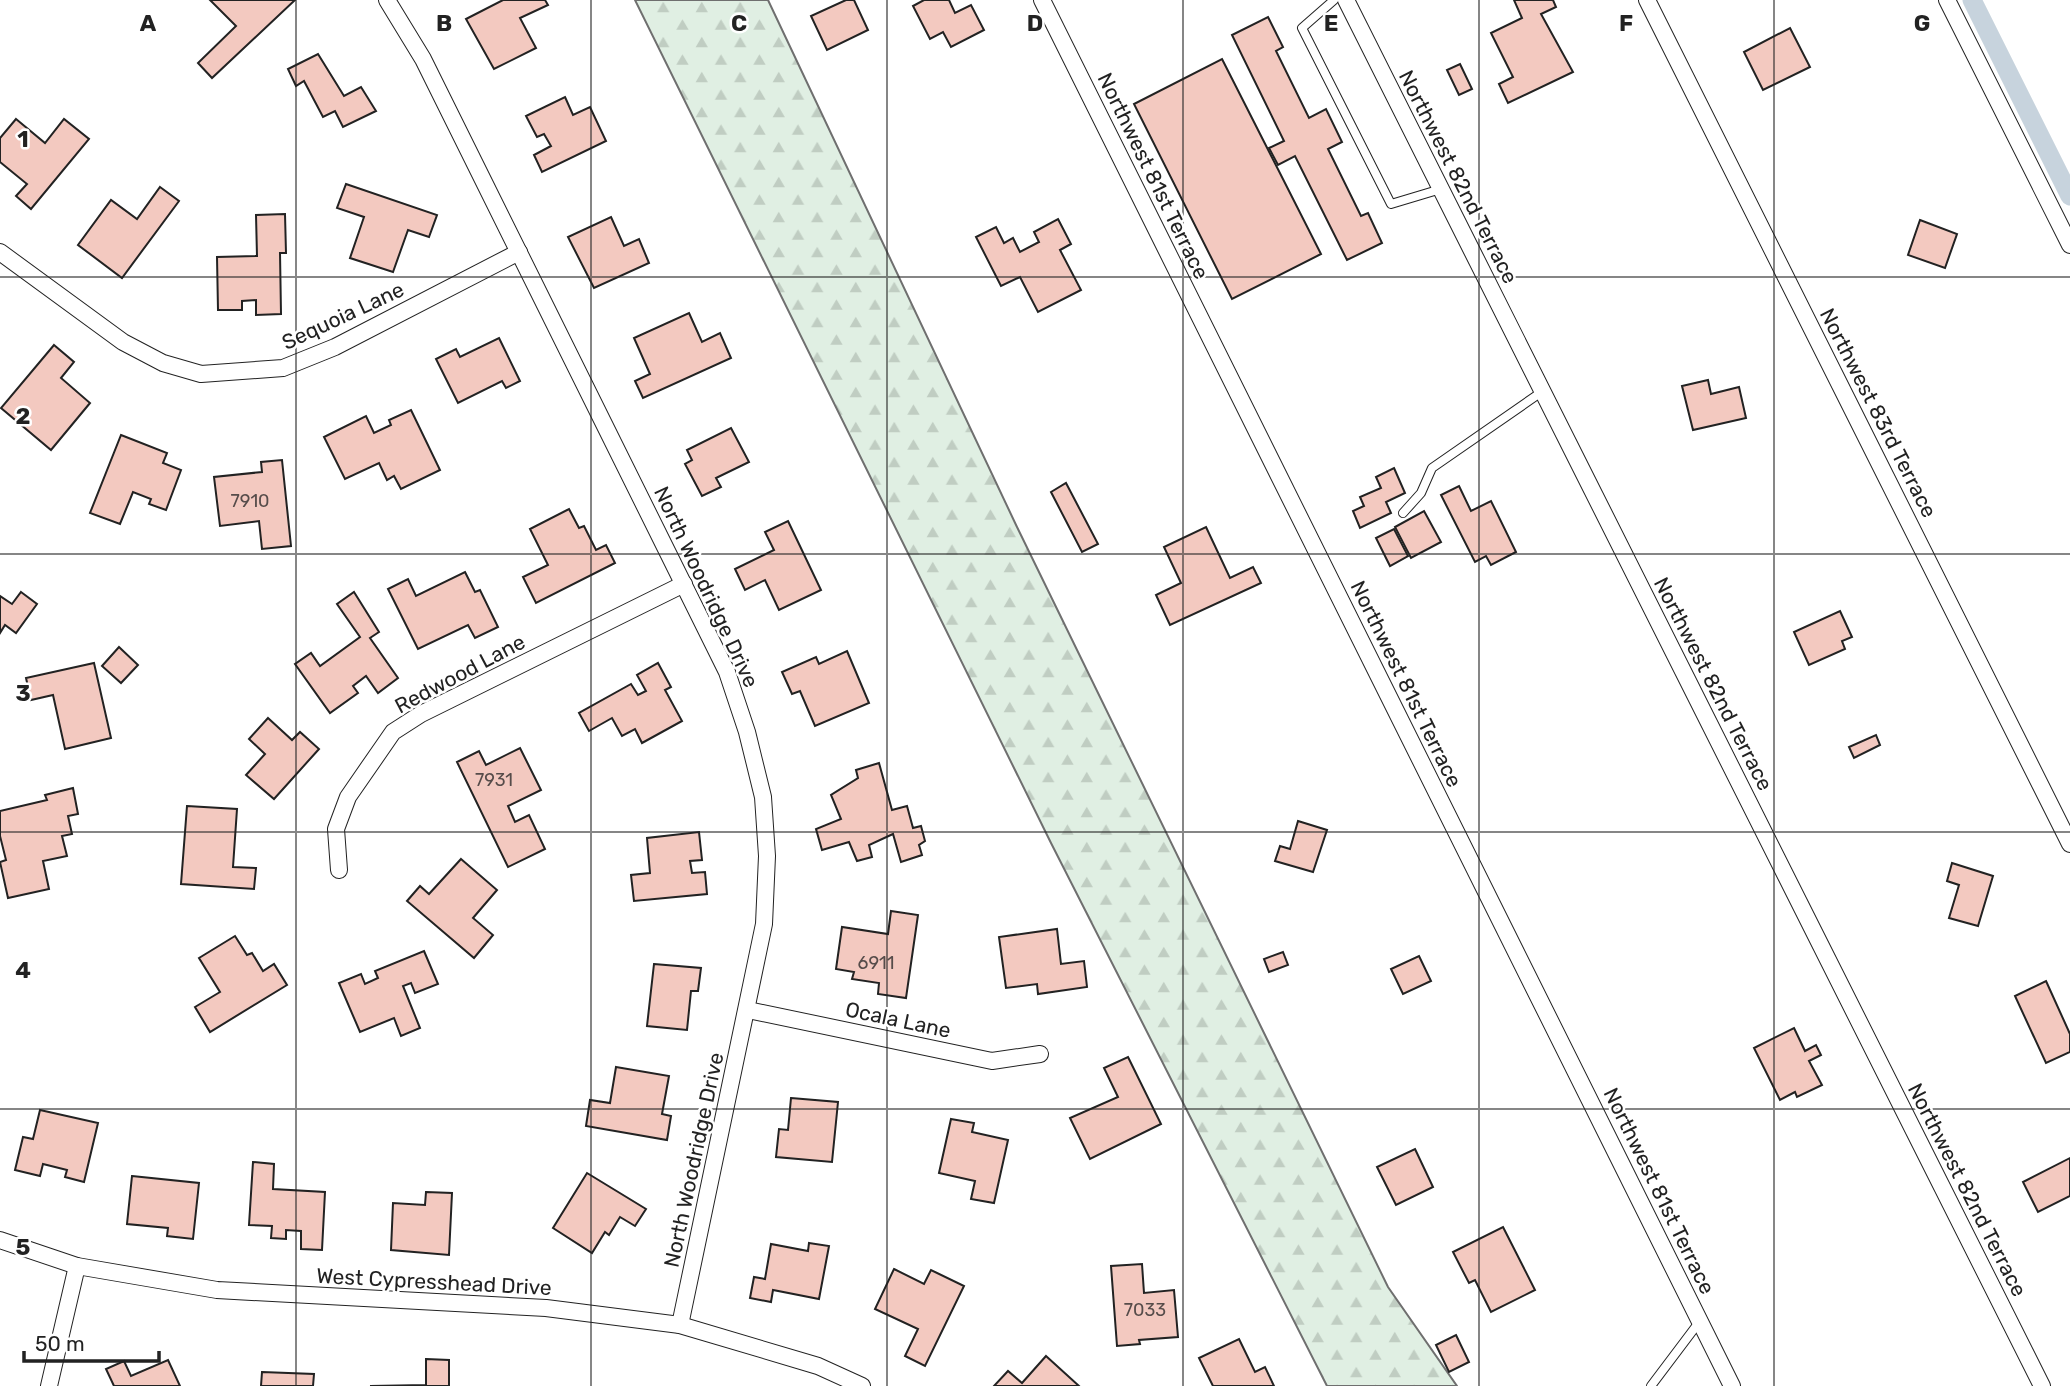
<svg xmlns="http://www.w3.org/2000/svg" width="2070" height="1386" viewBox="0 0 2070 1386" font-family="Rubik,sans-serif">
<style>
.forest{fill:url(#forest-firs);stroke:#6f6f6f;stroke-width:2}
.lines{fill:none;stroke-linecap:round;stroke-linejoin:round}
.canal{stroke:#c7d3dd;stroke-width:19}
.building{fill:#f3c9c0;stroke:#222;stroke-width:2}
.service-casing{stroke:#222;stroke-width:10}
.minor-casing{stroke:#222;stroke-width:18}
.service{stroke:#fff;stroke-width:8}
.minor{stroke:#fff;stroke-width:16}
.grid{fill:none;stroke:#222;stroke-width:2;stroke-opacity:0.55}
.labels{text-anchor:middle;stroke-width:5;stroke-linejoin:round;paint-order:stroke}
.number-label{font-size:18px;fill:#564c4a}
.street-label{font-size:21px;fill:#222;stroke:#fff}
.grid-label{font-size:23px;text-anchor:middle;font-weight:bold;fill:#222;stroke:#fff;stroke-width:5;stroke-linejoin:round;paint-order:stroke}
</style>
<defs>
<pattern id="forest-firs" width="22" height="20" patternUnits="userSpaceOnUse" patternTransform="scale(1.75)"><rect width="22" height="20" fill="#e0efe3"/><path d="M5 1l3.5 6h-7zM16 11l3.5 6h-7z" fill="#c0cdc2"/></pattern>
</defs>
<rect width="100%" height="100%" fill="#fff"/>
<path class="forest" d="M635,0h133l249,527 371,760 69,99h-130l-276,-543z"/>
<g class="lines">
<path class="canal" d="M1972,0l98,196"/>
</g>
<g class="building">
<path d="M210,0h85l-83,78 -14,-15 38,-37z"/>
<path d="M503,0h42l3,5 -28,13 16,30 -42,21 -28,-50z"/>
<path d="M846,0h8l14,30 -41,20 -16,-34z"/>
<path d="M924,0h25l6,13 16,-8 13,25 -33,17 -8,-15 -13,7 -17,-33z"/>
<path d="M1514,0h39l3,7 -15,7 32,58 -65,31 -9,-19 14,-7 -22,-44 31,-15z"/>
<path d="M1268,17l15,30 -7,4 33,67 17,-9 16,33 -14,7 33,67 7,-3 14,30 -35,17 -52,-104 -17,9 -9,-17 15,-7 -52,-106z"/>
<path d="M1790,28l20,39 -47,23 -19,-38z"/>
<path d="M318,54l26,42 17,-9 15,24 -33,16 -8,-16 -12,6 -19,-36 -8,5 -8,-17z"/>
<path d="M1222,59l99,195 -89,45 -98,-195z"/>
<path d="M1460,64l12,25 -13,6 -12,-25z"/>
<path d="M565,97l8,18 17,-8 16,34 -64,31 -8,-17 17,-9 -7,-12 -7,3 -11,-21z"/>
<path d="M16,119l29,24 19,-24 25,20 -58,70 -15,-13 11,-12 -27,-22v-24z"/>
<path d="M346,184l91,31 -8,22 -21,-7 -15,42 -43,-14 14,-41 -27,-9z"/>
<path d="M160,187l19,14 -57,77 -44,-33 33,-45 26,19z"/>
<path d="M285,214l1,39h-6l1,61 -25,1v-15l-14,1v9h-24l-1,-53 40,-1 -1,-41z"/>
<path d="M611,217l13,29 15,-7 10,24 -55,25 -26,-51z"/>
<path d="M1058,219l13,25 -11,6 21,40 -43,22 -18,-35 -19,9 -25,-49 20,-10 8,16 9,-5 7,14 19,-10 -5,-10z"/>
<path d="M1920,220l37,14 -12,34 -37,-13z"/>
<path d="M689,313l13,29 18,-9 11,25 -88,40 -8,-17 15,-7 -16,-36z"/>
<path d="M499,338l21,43 -14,7 -4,-7 -44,22 -22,-44 20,-10 4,8z"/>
<path d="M54,345l20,17 -13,16 29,25 -39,47 -50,-42z"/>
<path d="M1708,380l3,14 28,-7 7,31 -53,12 -11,-44z"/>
<path d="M411,410l29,60 -39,19 -7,-13 -7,4 -8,-17 -34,16 -21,-42 42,-21 8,17 17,-8 -2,-5z"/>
<path d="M731,428l18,34 -33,16 5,9 -19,9 -17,-32 7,-4 -5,-10z"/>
<path d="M121,435l46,18 -4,10 18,7 -15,40 -17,-6 2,-5 -18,-7 -13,32 -30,-11z"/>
<path d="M282,460l9,86 -29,3 -3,-28 -39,5 -6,-49 48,-5 -1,-10z"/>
<path d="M1394,468l11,25 -19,9 5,11 -31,15 -7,-17 11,-5 -4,-9 21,-9 -5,-11z"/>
<path d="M1066,483l32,61 -16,8 -31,-60z"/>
<path d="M1459,486l12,25 20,-10 25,51 -25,13 -5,-9 -11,6 -34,-67z"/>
<path d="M569,509l10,19 5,-2 12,24 10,-5 9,18 -79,40 -13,-26 25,-12 -18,-36z"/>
<path d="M1424,511l17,31 -30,16 -16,-31z"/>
<path d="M788,521l33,69 -42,20 -14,-30 -20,10 -10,-21 39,-19 -9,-18z"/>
<path d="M1206,527l24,51 23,-11 8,16 -91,42 -14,-30 25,-12 -17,-36z"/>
<path d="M1394,529l14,27 -18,10 -14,-28z"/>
<path d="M465,572l10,20 5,-2 18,37 -23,11 -7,-13 -50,24 -30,-60 20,-10 8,17z"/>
<path d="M21,592l16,12 -21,29 -11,-8 -5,8v-37l12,8z"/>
<path d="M354,592l25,40 -9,6 28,40 -20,15 -12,-17 -13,10 5,7 -28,20 -35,-49 16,-11 9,13 40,-29 -23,-33z"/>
<path d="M1840,611l12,26 -10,4 3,8 -36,16 -15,-33z"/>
<path d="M119,647l19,18 -17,18 -19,-17z"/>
<path d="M847,651l22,52 -54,23 -15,-35 -8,3 -10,-22 34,-15 3,7z"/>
<path d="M94,663l17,75 -46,11 -12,-54 -22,5 -5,-22z"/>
<path d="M658,663l13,24 -6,3 17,31 -40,22 -7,-14 -13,7 -10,-18 -23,13 -10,-18 52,-29 7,11 8,-4 -9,-16z"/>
<path d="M268,718l24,22 8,-8 19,17 -45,50 -28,-24 19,-21 -16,-15z"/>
<path d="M1876,735l4,10 -26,13 -5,-11z"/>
<path d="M520,748l21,42 -33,16 7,16 14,-7 16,34 -37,18 -51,-105 22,-11 7,14z"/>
<path d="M879,763l13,47 15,-4 6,22 8,-2 4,15 -6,4 3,10 -21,7 -8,-28 -24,11 3,12 -15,4 -8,-19 -27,8 -6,-21 25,-10 -10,-24 27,-17 -2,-8z"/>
<path d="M73,788l5,26 -10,2 4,18 -10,2 5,20 -24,5 6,28 -41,9 -8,-36 6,-2 -6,-24v-25l47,-11 -2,-5z"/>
<path d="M187,806l50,3 -4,58 23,1 -2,21 -73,-5z"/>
<path d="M1298,821l29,9 -14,42 -38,-11 5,-15 10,3z"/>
<path d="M699,832l3,28 -12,1 2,12 13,-1 2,22 -73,7 -3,-26 19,-2 -3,-35z"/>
<path d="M461,859l36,31 -24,28 20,17 -19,23 -67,-57 13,-15 9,8z"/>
<path d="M1952,863l41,13 -15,50 -29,-8 10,-33 -12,-4z"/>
<path d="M891,911l27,4 -12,83 -28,-4 1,-11 -27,-4 2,-7 -18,-3 6,-42 46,7z"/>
<path d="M1057,929l4,35 23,-3 3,26 -49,7 -1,-10 -31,4 -7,-51z"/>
<path d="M235,936l12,19 5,-2 11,18 11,-7 13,21 -77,47 -15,-25 25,-15 -21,-34z"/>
<path d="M424,951l14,33 -23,9 -4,-10 -8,3 17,42 -19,8 -7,-18 -34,14 -21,-49 22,-9 4,10 13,-6 -3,-7z"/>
<path d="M1283,952l5,13 -19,7 -5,-13z"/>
<path d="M1419,956l12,25 -28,13 -12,-25z"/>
<path d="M654,964l47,4 -3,23h-7l-4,39 -40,-4z"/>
<path d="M2046,981l24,53v18l-24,11 -31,-67z"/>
<path d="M1794,1028l11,23 11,-6 5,10 -12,6 13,24 -25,12 -2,-5 -15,8 -26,-52z"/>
<path d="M1128,1057l33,67 -71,35 -20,-41 48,-21 -14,-29z"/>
<path d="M616,1067l53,9 -7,38 9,2 -4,24 -81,-14 4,-26 20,3z"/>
<path d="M791,1098l47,4 -6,60 -56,-5 3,-28 9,1z"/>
<path d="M40,1110l58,13 -14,59 -19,-5 2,-7 -24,-6 -3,12 -25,-6 8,-33 10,2z"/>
<path d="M951,1119l23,4 -2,9 36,8 -14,63 -23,-4 4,-18 -36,-8z"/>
<path d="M1415,1149l18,38 -37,18 -19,-38z"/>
<path d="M2070,1158v38l-32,16 -15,-30z"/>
<path d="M253,1162l21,2 -1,25 52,3 -3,58 -21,-1v-18l-15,-1v9l-15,-1 1,-12 -23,-1z"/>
<path d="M587,1173l59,36 -11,17 -15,-9 -11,18 -4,-3 -13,21 -39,-25z"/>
<path d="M132,1176l67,7 -6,56 -26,-3 1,-8 -41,-4z"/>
<path d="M426,1192l26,1 -3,62 -58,-5 2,-47 32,2z"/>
<path d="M1503,1227l32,63 -44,22 -16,-32 -6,3 -16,-31z"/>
<path d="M809,1243l20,3 -10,53 -46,-9 -2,12 -21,-4 4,-21 11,2 6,-35 37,7z"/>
<path d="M1142,1264l2,29 30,-3 4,47 -39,3 1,4 -23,2 -6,-80z"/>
<path d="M894,1269l30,15 7,-14 33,16 -39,80 -20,-10 13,-27 -43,-20z"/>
<path d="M1456,1335l13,27 -20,10 -13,-27z"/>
<path d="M1239,1339l16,33 10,-5 9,19h-61l-14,-28z"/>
<path d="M1046,1356l33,30h-85l14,-15 14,12z"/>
<path d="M426,1359l23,1v26h-79l56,-1z"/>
<path d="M168,1360l12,26h-66l-8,-17 18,-8 7,15z"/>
<path d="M262,1372l52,2 -1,12h-52z"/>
</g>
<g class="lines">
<g class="service-casing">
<g id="service">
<path d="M1334,0l-32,28 89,176 50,-15"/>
<path d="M1403,513l18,-20 11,-25 111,-77"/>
<path d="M1651,1386l49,-65"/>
</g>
</g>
<g class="minor-casing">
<g id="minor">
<path d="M387,0l36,59 304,613 20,60 16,65 4,59 -3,68 -84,401"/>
<path d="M1042,0l690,1386"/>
<path d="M1346,0l696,1386"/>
<path d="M1647,0l423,844"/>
<path d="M1947,0l123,245"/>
<path d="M0,252l123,90 40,21 38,11 82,-6 52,-21 184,-95"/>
<path d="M339,870l-3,-41 12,-32 45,-65 28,-18 263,-130"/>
<path d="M748,1010l244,51 48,-7"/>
<path d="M0,1240l77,26 140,24 329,18 134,17 138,41 44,20"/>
<path d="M49,1386l28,-120"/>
</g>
</g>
<use href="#service" class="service"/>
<use href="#minor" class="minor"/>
</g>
<path class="grid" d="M296,0v1386M591,0v1386M887,0v1386M1183,0v1386M1479,0v1386M1774,0v1386M0,277h2070M0,554h2070M0,832h2070M0,1109h2070"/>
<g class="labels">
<g class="number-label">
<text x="250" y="507">7910</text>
<text x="494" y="786">7931</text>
<text x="876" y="969">6911</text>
<text x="1145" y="1316">7033</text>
</g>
<g class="street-label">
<text transform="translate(1153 176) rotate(64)" y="7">Northwest 81st Terrace</text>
<text transform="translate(1458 177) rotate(63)" y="7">Northwest 82nd Terrace</text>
<text transform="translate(343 316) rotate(-25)" y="7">Sequoia Lane</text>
<text transform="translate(1878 413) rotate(63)" y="7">Northwest 83rd Terrace</text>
<text transform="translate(706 587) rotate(65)" y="7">North Woodridge Drive</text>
<text transform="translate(460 674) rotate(-28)" y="7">Redwood Lane</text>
<text transform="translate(1406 684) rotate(64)" y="7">Northwest 81st Terrace</text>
<text transform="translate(1713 684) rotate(63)" y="7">Northwest 82nd Terrace</text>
<text transform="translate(898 1020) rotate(12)" y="7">Ocala Lane</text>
<text transform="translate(694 1160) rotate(-78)" y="7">North Woodridge Drive</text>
<text transform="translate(1967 1190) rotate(63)" y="7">Northwest 82nd Terrace</text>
<text transform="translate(1659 1191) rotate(64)" y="7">Northwest 81st Terrace</text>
<text transform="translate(434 1282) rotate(3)" y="7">West Cypresshead Drive</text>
</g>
</g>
<g class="grid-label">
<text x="148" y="31">A</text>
<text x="444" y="31">B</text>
<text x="739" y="31">C</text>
<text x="1035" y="31">D</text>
<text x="1331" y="31">E</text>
<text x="1626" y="31">F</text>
<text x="1922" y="31">G</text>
<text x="23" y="147">1</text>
<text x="23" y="424">2</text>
<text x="23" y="701">3</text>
<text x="23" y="978">4</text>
<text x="23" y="1255">5</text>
</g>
<path d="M24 1351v10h135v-10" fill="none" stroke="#222222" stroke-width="3.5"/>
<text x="35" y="1351" font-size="21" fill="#222222" stroke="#ffffff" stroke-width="5" paint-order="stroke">50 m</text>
</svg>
